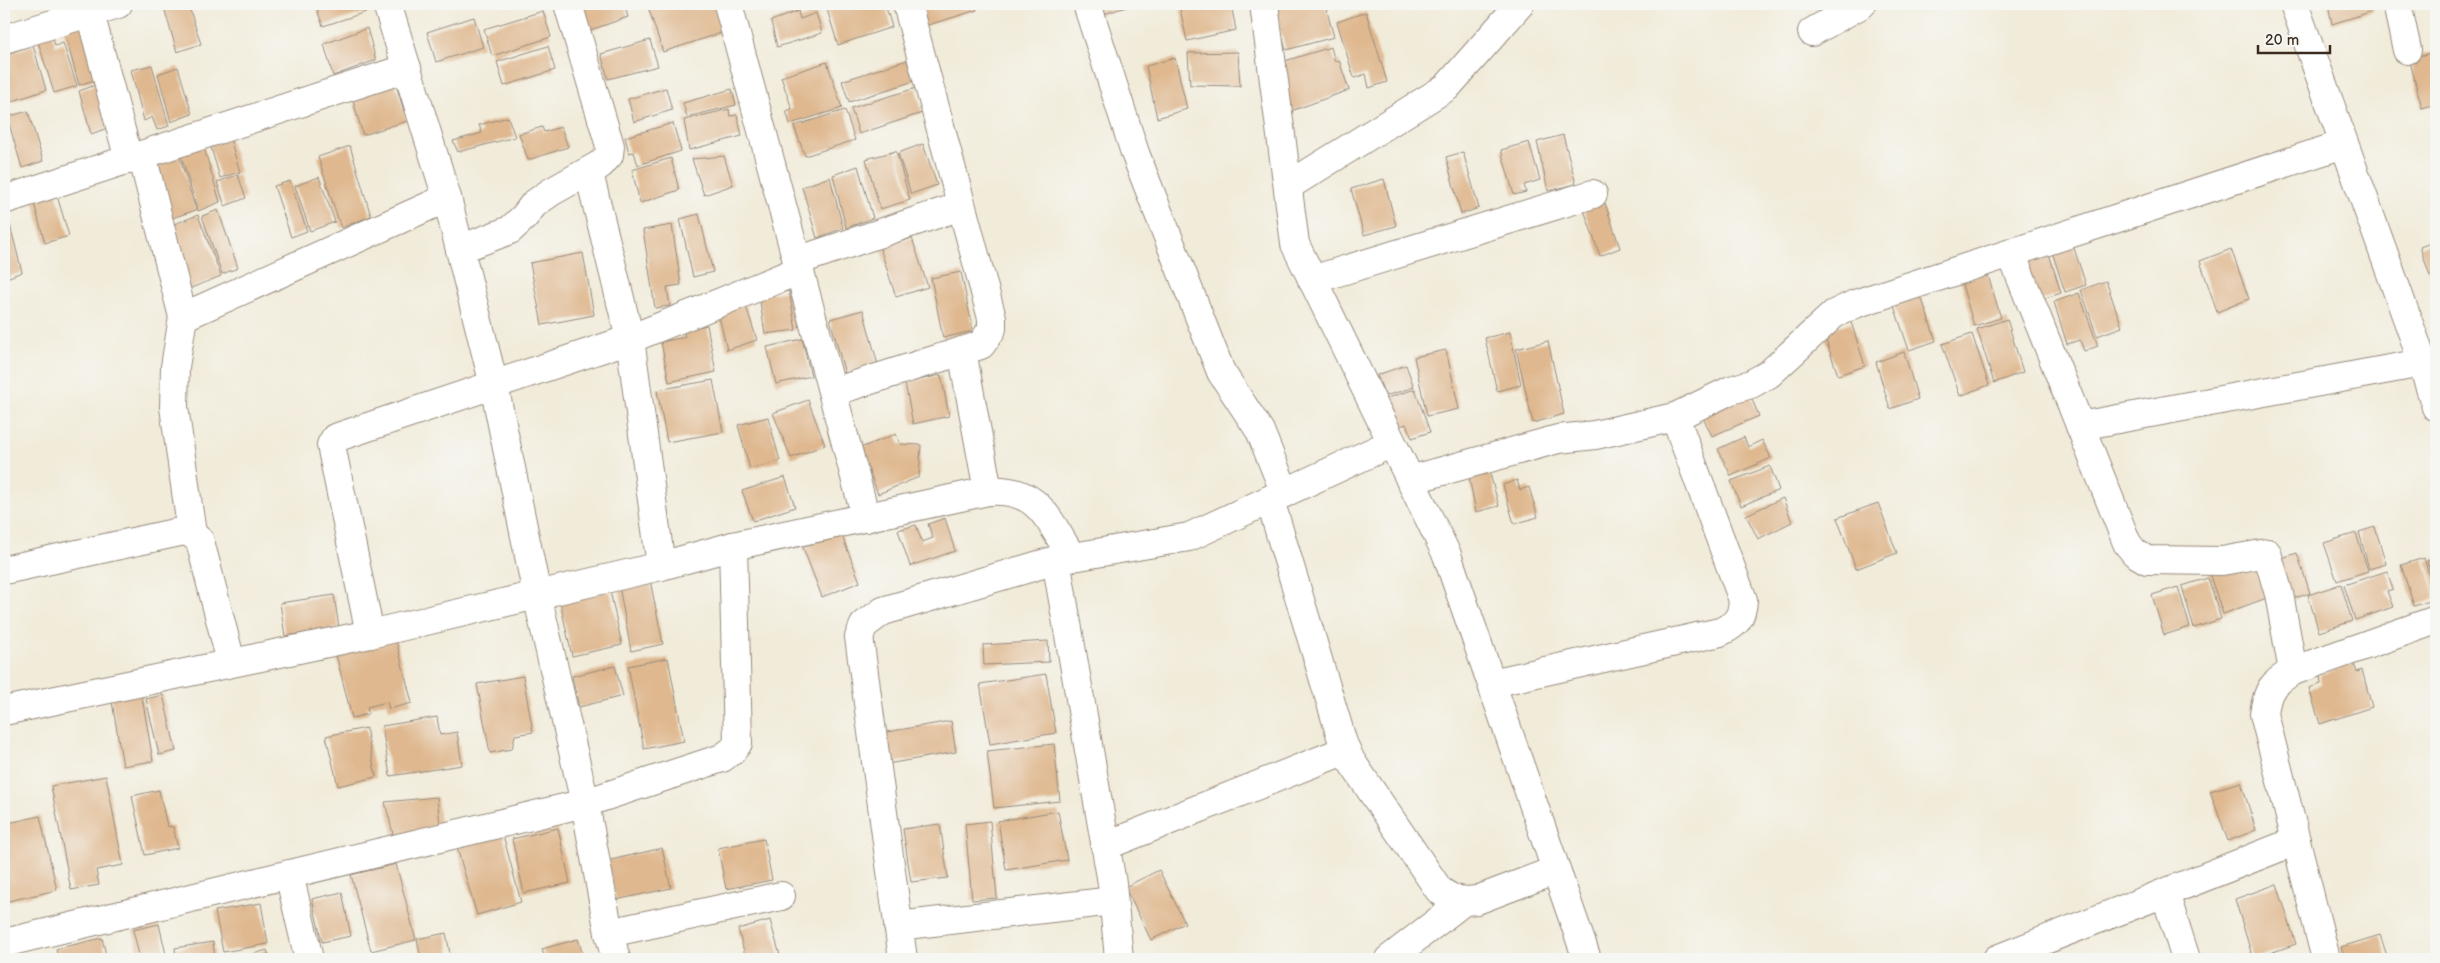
<svg xmlns="http://www.w3.org/2000/svg" width="2440" height="963" viewBox="0 0 2440 963" font-family="'Balsamiq Sans',sans-serif">
<style>
.building{fill:#dfb88f}
.lines{fill:none;stroke-linecap:round;stroke-linejoin:round}
.minor-casing{stroke:#968a7c;stroke-width:30}
.minor{stroke:#fff;stroke-width:28}
</style>
<rect width="100%" height="100%" fill="#f6f6f2"/>
<filter id="ink" filterUnits="userSpaceOnUse"><feTurbulence type="fractalNoise" baseFrequency=".02" numOctaves="2"/><feDisplacementMap in="SourceGraphic" scale="10" xChannelSelector="R" yChannelSelector="G"/><feConvolveMatrix kernelMatrix="1 2 1 2 8 2 1 2 1" color-interpolation-filters="sRGB"/></filter>
<filter id="wash" filterUnits="userSpaceOnUse"><feTurbulence type="fractalNoise" baseFrequency=".0096" numOctaves="4" result="noise"/><feDisplacementMap in="SourceGraphic" scale="20" xChannelSelector="R" yChannelSelector="G"/><feGaussianBlur stdDeviation="1.12" result="paint"/><feColorMatrix in="noise" values="0 0 0 0 0 0 0 0 0 0 0 0 0 0 0 0 0 1.4 0 .05"/><feComposite in="paint" operator="in"/></filter>
<g filter="url(#wash)">
<rect width="100%" height="100%" fill="#f1ebd9"/>
<g id="blocks">
<g class="building">
<path d="M163,4h25l13,40 -24,8z"/>
<path d="M315,4h48l3,8 -43,14z"/>
<path d="M570,4h54l4,13 -49,17z"/>
<path d="M647,4h68l9,28 -61,20z"/>
<path d="M833,4h52l7,23 -54,18 -12,-39z"/>
<path d="M918,4h57l2,6 -52,16z"/>
<path d="M1094,4h42l-39,12z"/>
<path d="M1179,4h52l5,26 -49,11z"/>
<path d="M1287,4h38l9,33 -48,13 -12,-42z"/>
<path d="M2328,4h44l1,7 -41,13z"/>
<path d="M543,11l8,26 -59,19 -8,-27z"/>
<path d="M798,11l2,8 16,-6 6,20 -45,14 -6,-26z"/>
<path d="M1366,12l21,70 -18,6 -3,-14 -12,4 -17,-56z"/>
<path d="M87,17l16,60 -24,8 -17,-61z"/>
<path d="M474,17l9,30 -47,15 -9,-30z"/>
<path d="M367,28l9,32 -43,16 -9,-32z"/>
<path d="M51,30l4,16 8,-3 14,43 -23,7 -18,-58z"/>
<path d="M650,40l8,26 -50,13 -7,-25z"/>
<path d="M33,45l13,45 -42,14v-49z"/>
<path d="M548,46l7,24 -51,16 -7,-24z"/>
<path d="M1331,47l4,15 4,-2 10,30 -58,21 -13,-48z"/>
<path d="M1238,52l2,34 -50,-1 -2,-32z"/>
<path d="M2436,52v52l-14,4 -13,-50z"/>
<path d="M1175,58l12,51 -30,9 -11,-52z"/>
<path d="M907,60l7,21 -65,21 -7,-21z"/>
<path d="M827,62l15,46 -52,16 -4,-13 6,-2 -11,-32z"/>
<path d="M152,65l17,61 -12,4 -5,-13 -8,4 -13,-51z"/>
<path d="M178,67l14,47 -21,8 -13,-48z"/>
<path d="M394,78l13,43 -44,14 -12,-41z"/>
<path d="M104,82l12,43 -25,9 -12,-43z"/>
<path d="M666,88l6,22 -38,12 -6,-23z"/>
<path d="M916,88l6,25 -63,21 -8,-26z"/>
<path d="M732,89l4,16 -49,12 -4,-14z"/>
<path d="M729,109l1,7 7,-1 5,21 -53,14 -5,-30z"/>
<path d="M845,110l10,30 -50,16 -11,-30z"/>
<path d="M28,111l15,50 -21,7 -15,-51z"/>
<path d="M508,117l7,20 -57,15 -5,-11 29,-8 -3,-8z"/>
<path d="M673,123l8,28 -43,14 -4,-13 -5,1 -4,-16z"/>
<path d="M542,127l2,5 17,-5 7,20 -40,13 -9,-26z"/>
<path d="M1563,135l13,49 -28,7 -11,-49z"/>
<path d="M230,139l10,33 -20,6 -10,-34z"/>
<path d="M202,141l18,61 -22,9 -19,-62z"/>
<path d="M1529,142l11,38 -16,5 2,7 -12,3 -13,-45z"/>
<path d="M923,144l14,41 -26,9 -13,-41z"/>
<path d="M176,146l20,64 -27,9 -20,-62z"/>
<path d="M350,146l21,70 -30,12 -23,-71z"/>
<path d="M896,151l14,49 -30,9 -14,-50z"/>
<path d="M1463,152l16,56 -18,6 -15,-57z"/>
<path d="M724,156l9,29 -29,10 -12,-36z"/>
<path d="M671,158l8,32 -39,13 -8,-33z"/>
<path d="M858,166l15,52 -27,10 -13,-53z"/>
<path d="M238,175l8,23 -21,8 -8,-24z"/>
<path d="M319,177l16,45 -25,9 -15,-45z"/>
<path d="M830,177l13,51 -26,10 -15,-51z"/>
<path d="M1384,179l12,47 -32,9 -13,-46z"/>
<path d="M290,181l17,50 -16,6 -17,-51z"/>
<path d="M55,189l14,47 -24,7 -13,-47z"/>
<path d="M1605,203l15,45 -20,8 -16,-46z"/>
<path d="M218,210l20,58 -16,6 -20,-58z"/>
<path d="M699,214l14,58 -20,5 -13,-58z"/>
<path d="M198,215l23,61 -30,12 -22,-62z"/>
<path d="M9,221l13,51 -18,7v-56z"/>
<path d="M672,225l9,60 -14,2 3,19 -15,2 -12,-78z"/>
<path d="M912,238l16,49 -32,10 -16,-49z"/>
<path d="M2436,241v33l-6,2 -10,-29z"/>
<path d="M2072,242l14,43 -21,7 -14,-43z"/>
<path d="M2047,247l14,46 -24,8 -14,-45z"/>
<path d="M2231,249l18,50 -32,13 -17,-51z"/>
<path d="M583,253l11,62 -52,10 -12,-62z"/>
<path d="M961,272l12,59 -30,7 -12,-60z"/>
<path d="M1987,272l14,46 -27,8 -13,-45z"/>
<path d="M2106,281l16,46 -25,9 -16,-46z"/>
<path d="M789,291l7,39 -31,4 -6,-39z"/>
<path d="M1920,293l16,48 -27,9 -16,-47z"/>
<path d="M2079,293l19,53 -14,5 -4,-11 -13,4 -13,-42z"/>
<path d="M745,303l12,37 -30,10 -9,-38z"/>
<path d="M863,310l15,55 -33,9 -15,-55z"/>
<path d="M2007,319l16,53 -29,11 -17,-54z"/>
<path d="M1851,322l14,44 -27,9 -15,-43z"/>
<path d="M707,325l9,47 -47,10 -8,-40 24,-5 -2,-7z"/>
<path d="M1510,332l11,53 -24,6 -12,-53z"/>
<path d="M1972,334l17,51 -29,11 -18,-52z"/>
<path d="M802,339l9,37 -35,8 -9,-37z"/>
<path d="M1548,341l16,73 -31,9 -17,-74z"/>
<path d="M1446,350l13,59 -32,7 -13,-59z"/>
<path d="M1904,352l14,47 -28,10 -14,-47z"/>
<path d="M1406,365l8,22 -29,9 -8,-21z"/>
<path d="M941,375l8,41 -36,8 -8,-41z"/>
<path d="M713,380l10,52 -56,10 -10,-52z"/>
<path d="M1415,389l15,43 -18,6 -6,-14 -11,4 -11,-29z"/>
<path d="M1748,390l11,26 -47,20 -12,-25z"/>
<path d="M808,400l17,45 -34,13 -18,-45z"/>
<path d="M768,417l12,44 -30,8 -12,-44z"/>
<path d="M896,434l4,10 21,1 -2,32 -41,17 -18,-46z"/>
<path d="M1744,437l4,10 14,-7 9,18 -40,18 -13,-27z"/>
<path d="M1770,466l9,24 -38,16 -10,-25z"/>
<path d="M1488,467l11,39 -23,6 -8,-40z"/>
<path d="M785,477l10,30 -42,14 -11,-30z"/>
<path d="M1517,480l3,10 9,-3 9,30 -24,7 -11,-39z"/>
<path d="M1783,498l9,24 -34,17 -12,-24z"/>
<path d="M1878,503l19,50 -41,16 -19,-51z"/>
<path d="M945,518l10,33 -45,15 -12,-36 18,-5 6,17 11,-4 -5,-14z"/>
<path d="M2375,527l11,37 -17,5 -10,-37z"/>
<path d="M840,531l20,51 -38,15 -20,-52z"/>
<path d="M2356,533l12,38 -31,10 -13,-38z"/>
<path d="M2297,553l13,40 -24,8 -13,-40z"/>
<path d="M2264,558l11,37 -52,19 -14,-41z"/>
<path d="M2424,558l12,41 -22,7 -13,-41z"/>
<path d="M2436,558v35l-9,-32z"/>
<path d="M2387,571l6,18 -6,2 6,16 -38,13 -11,-35z"/>
<path d="M2208,578l13,41 -27,9 -12,-42z"/>
<path d="M650,580l13,64 -32,7 -12,-65z"/>
<path d="M2341,584l11,37 -33,11 -11,-37z"/>
<path d="M2178,587l12,40 -26,8 -12,-40z"/>
<path d="M610,591l12,54 -50,11 -12,-54z"/>
<path d="M334,595l5,33 -54,8 -5,-33z"/>
<path d="M395,636l17,67 -23,6 -2,-7 -20,5 1,7 -16,4 -17,-67z"/>
<path d="M1048,641l1,21 -65,3 -1,-20z"/>
<path d="M668,658l16,83 -40,8 -16,-83z"/>
<path d="M2354,664l3,8 5,-2 10,37 -52,17 -11,-36 12,-4 -1,-9z"/>
<path d="M615,666l8,30 -44,11 -7,-31z"/>
<path d="M1046,674l10,59 -66,11 -10,-60z"/>
<path d="M523,676l10,56 -18,3 -3,14 -22,4 -13,-69z"/>
<path d="M141,691l12,70 -30,5 -12,-70z"/>
<path d="M163,695l13,56 -17,4 -13,-56z"/>
<path d="M437,717l3,18 17,-3 5,33 -72,11 -8,-50z"/>
<path d="M951,721l5,31 -69,12 -6,-31z"/>
<path d="M366,728l10,49 -38,9 -12,-50z"/>
<path d="M1054,744l6,57 -66,7 -7,-57z"/>
<path d="M106,776l17,89 -27,5 3,15 -28,5 -20,-104z"/>
<path d="M2241,782l15,48 -28,11 -18,-50z"/>
<path d="M159,790l8,36 6,1 5,21 -33,7 -13,-59z"/>
<path d="M437,797l3,27 -46,14 -9,-36z"/>
<path d="M1058,811l9,49 -61,10 -8,-49z"/>
<path d="M40,816l17,74 -53,12v-78z"/>
<path d="M990,821l7,77 -25,2 -7,-76z"/>
<path d="M940,824l8,54 -37,4 -8,-53z"/>
<path d="M558,828l12,55 -46,10 -12,-54z"/>
<path d="M503,835l18,67 -44,13 -20,-67z"/>
<path d="M764,839l8,41 -46,9 -8,-41z"/>
<path d="M662,848l9,40 -55,12 -9,-39z"/>
<path d="M396,864l20,76 -45,11 -20,-76z"/>
<path d="M1159,870l26,53 -34,17 -26,-53z"/>
<path d="M2277,884l19,60 -43,15 -18,-60z"/>
<path d="M342,892l9,44 -29,6 -10,-43z"/>
<path d="M261,903l7,41 -45,8 -8,-41z"/>
<path d="M770,920l11,39h-35l-8,-30z"/>
<path d="M159,924l8,35h-27l-7,-29z"/>
<path d="M446,933l5,26h-30l-4,-20z"/>
<path d="M2380,935l8,24h-44l-3,-12z"/>
<path d="M102,938l5,21h-49l-2,-10z"/>
<path d="M578,939l6,20h-39l-3,-10z"/>
<path d="M213,942l2,17h-39l-1,-11z"/>
<path d="M267,950l3,9h-34z"/>
</g>
</g>
</g>
<g filter="url(#ink)">
<use href="#blocks" fill-opacity="0" stroke="#968a7c" stroke-width="1"/>
<g class="lines">
<g class="minor-casing">
<g id="minor">
<path d="M387,4l60,194 47,187 43,210 48,208 24,130 7,26"/>
<path d="M728,4l138,514"/>
<path d="M1087,4l48,149 86,219 39,59 25,62"/>
<path d="M1264,4l31,240 152,311 140,404"/>
<path d="M2294,4l123,342 19,61"/>
<path d="M2397,4l10,46"/>
<path d="M90,13l39,147"/>
<path d="M1812,32l50,-28"/>
<path d="M4,39l114,-35"/>
<path d="M142,155l41,162 264,-119"/>
<path d="M601,164l-12,9 41,166 31,227"/>
<path d="M1288,186l159,-99 73,-83"/>
<path d="M4,200l403,-132"/>
<path d="M460,249l50,-19 14,-13 10,-13 17,-12 50,-28 8,-9 1,-9 -42,-142"/>
<path d="M2011,253l116,290 8,10 12,7 75,1 45,-8 12,41 14,77"/>
<path d="M797,261l164,-55"/>
<path d="M1312,280l281,-86"/>
<path d="M183,317l-8,50 -1,40 18,127"/>
<path d="M962,351l26,140"/>
<path d="M833,392l148,-47 11,-16v-11l-85,-314"/>
<path d="M2080,426l342,-63"/>
<path d="M1410,480l148,-41 37,-4 80,-18 56,-27 20,-6 18,-10 65,-60 21,-10 489,-160"/>
<path d="M1270,500l73,243 8,18 88,129c13,10 22,12 38,10l79,-30"/>
<path d="M1056,560l56,323 7,76"/>
<path d="M4,570l180,-39 8,3 8,7 31,121"/>
<path d="M370,634l-39,-189 4,-7 295,-99 170,-69"/>
<path d="M1492,683l228,-51c16,-7 22,-14 23,-32l-68,-183"/>
<path d="M4,711l366,-77 291,-68 72,-20 255,-55c51,-4 60,29 84,66"/>
<path d="M1105,846l241,-96"/>
<path d="M289,874l20,85"/>
<path d="M2165,893l21,66"/>
<path d="M898,926l215,-25"/>
<path d="M609,933l172,-37"/>
<path d="M4,943l581,-140 137,-45 10,-7 6,-8 -5,-197"/>
<path d="M903,959l-44,-322 5,-12 19,-14 173,-51 133,-23 203,-94"/>
<path d="M1389,959l75,-58"/>
<path d="M1997,959l299,-118"/>
<path d="M2326,959l-62,-245c3,-25 8,-30 29,-43l143,-51"/>
</g>
</g>
<use href="#minor" class="minor"/>
</g>
</g>
<rect width="2440" height="963" fill="none" stroke="#f6f6f2" stroke-width="20"/>
<path d="M2258 45v8h72v-8" fill="none" stroke="#3b2a1e" stroke-width="2.5"/>
<text x="2265" y="45" font-size="15" fill="#3b2a1e" stroke="#f6f6f2" stroke-width="4" paint-order="stroke">20 m</text>
</svg>
